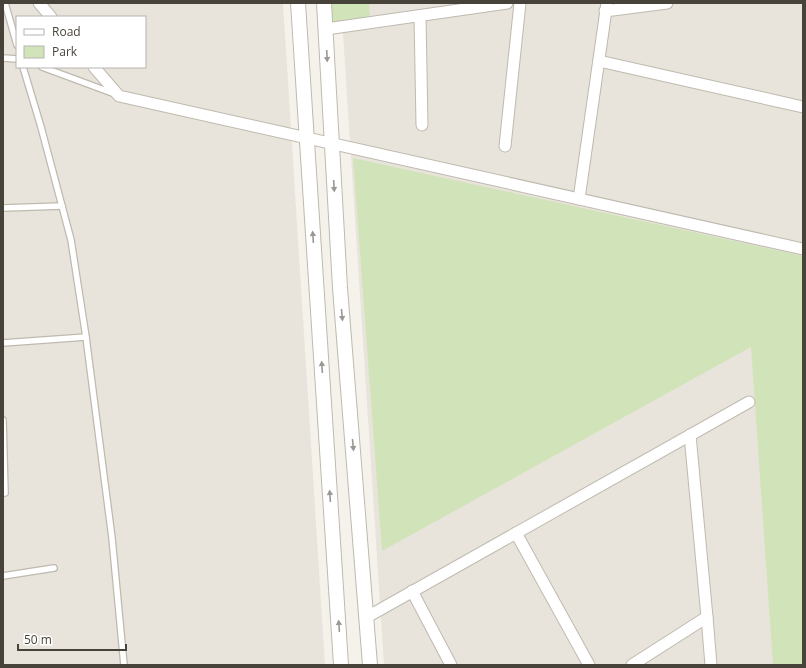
<svg xmlns="http://www.w3.org/2000/svg" width="806" height="668" viewBox="0 0 806 668" font-family="'Open Sans',sans-serif">
<style>
.residential{fill:#e8e4db;fill-rule:evenodd}
.park{fill:#d1e4b9}
.lines{fill:none;stroke-linecap:round;stroke-linejoin:round}
.service-casing{stroke:#bfbaaf;stroke-width:8}
.minor-casing{stroke:#bfbaaf;stroke-width:13}
.tertiary-casing{stroke:#bfbaaf;stroke-width:16}
.service{stroke:#fff;stroke-width:5.5}
.minor{stroke:#fff;stroke-width:11}
.tertiary{stroke:#fff;stroke-width:14}
.oneway{fill:#9a9893}
</style>
<rect width="100%" height="100%" fill="#f5f2ec"/>
<g class="residential">
<path d="M3,3h280l42,662h-322zM17,17h128v50h-128z"/>
<path d="M341,3h462v662h-419z"/>
</g>
<g class="park">
<path d="M328,3h41l1,15 -40,6z"/>
<path d="M353,158l450,98v409h-30l-22,-318 -369,204z"/>
</g>
<g class="lines">
<g class="service-casing">
<g id="service">
<path d="M5,3l12,42"/>
<path d="M3,58l14,1"/>
<path d="M23,67l18,60 30,113 15,97 26,201 12,127"/>
<path d="M42,67l73,27"/>
<path d="M3,208l59,-2"/>
<path d="M3,343l83,-6"/>
<path d="M3,420l2,73"/>
<path d="M3,576l51,-8"/>
</g>
</g>
<g class="minor-casing">
<g id="minor">
<path d="M39,3l12,14"/>
<path d="M605,11l62,-8"/>
<path d="M420,16l2,109"/>
<path d="M326,29l181,-26"/>
<path d="M599,61l204,46"/>
<path d="M94,67l25,29 684,153"/>
<path d="M505,146l15,-143"/>
<path d="M579,199l28,-196"/>
<path d="M690,435l17,182 4,48"/>
<path d="M516,533l73,132"/>
<path d="M412,591l39,74"/>
<path d="M367,617l382,-215"/>
<path d="M632,665l75,-48"/>
</g>
</g>
<g class="tertiary-casing">
<g id="tertiary">
<path d="M298,3l43,662"/>
<path d="M324,3l16,285 30,377"/>
</g>
</g>
<use href="#service" class="service"/>
<use href="#minor" class="minor"/>
<use href="#tertiary" class="tertiary"/>
</g>
<defs><path id="oneway-solid" d="M-6-.8H1V-3.2L6.5 0L1 3.2V.8H-6Z"/></defs>
<g class="oneway">
<use href="#oneway-solid" transform="translate(327 56) rotate(87)"/>
<use href="#oneway-solid" transform="translate(334 186) rotate(87)"/>
<use href="#oneway-solid" transform="translate(313 237) rotate(-94)"/>
<use href="#oneway-solid" transform="translate(342 315) rotate(85)"/>
<use href="#oneway-solid" transform="translate(322 367) rotate(-94)"/>
<use href="#oneway-solid" transform="translate(353 445) rotate(85)"/>
<use href="#oneway-solid" transform="translate(330 496) rotate(-94)"/>
<use href="#oneway-solid" transform="translate(339 626) rotate(-94)"/>
</g>
<rect width="806" height="668" fill="none" stroke="#48433a" stroke-width="8"/>
<rect x="16" y="16" width="130" height="52" fill="#ffffff" stroke="#b6b4b0"/>
<rect x="24" y="29" width="20" height="6" fill="#ffffff" stroke="#b6b4b0"/>
<text x="52" y="36" font-size="12" fill="#48433a">Road</text>
<rect x="24" y="46" width="20" height="12" fill="#d1e4b9" stroke="#b6b4b0"/>
<text x="52" y="56" font-size="12" fill="#48433a">Park</text>
<path d="M18 644v6h108v-6" fill="none" stroke="#48433a" stroke-width="2"/>
<text x="24" y="644" font-size="12" fill="#48433a" stroke="#ffffff" stroke-width="3" paint-order="stroke">50 m</text>
</svg>
